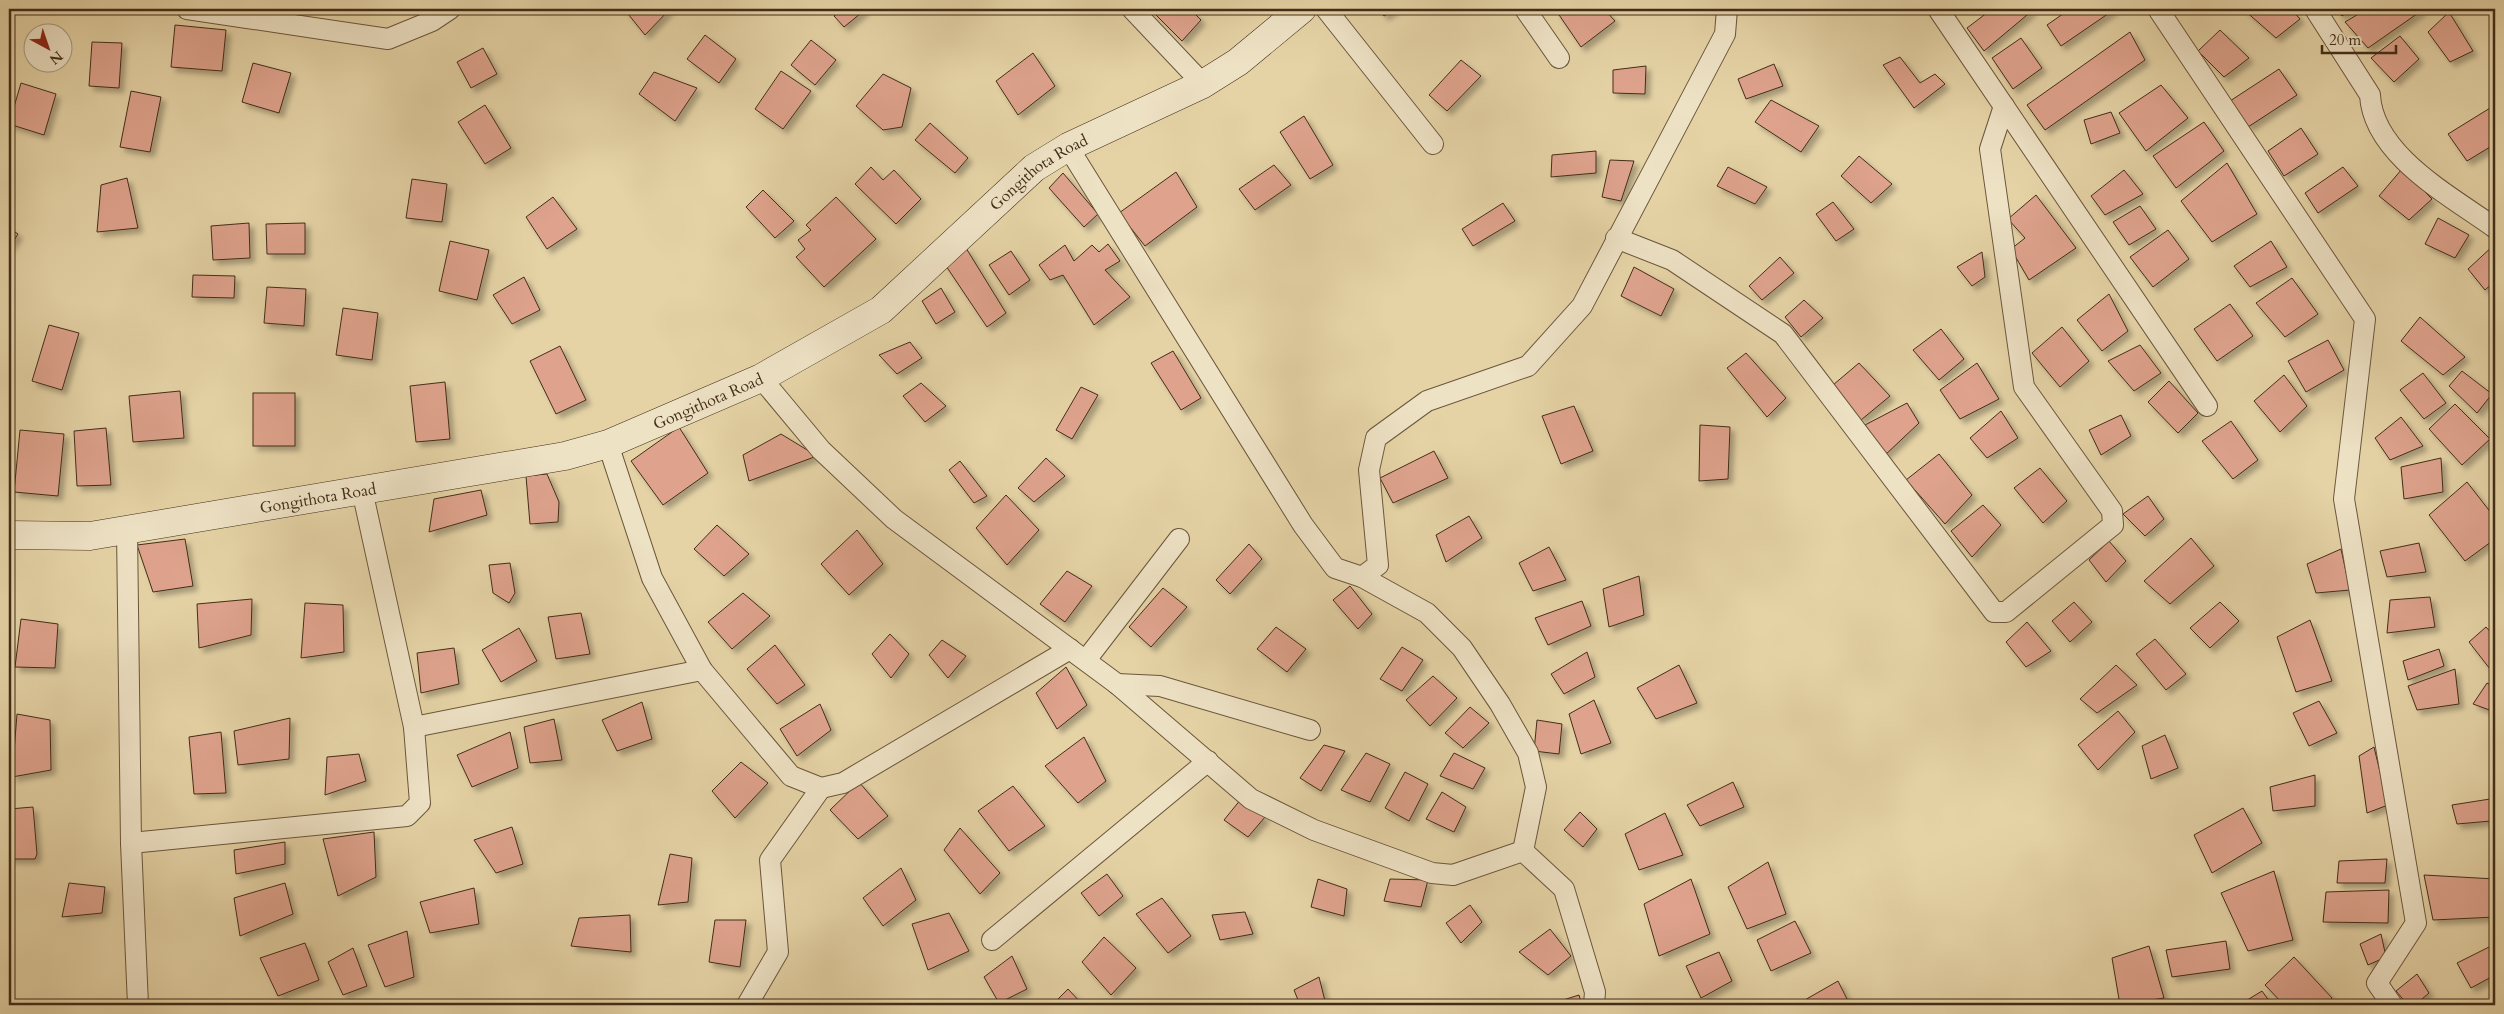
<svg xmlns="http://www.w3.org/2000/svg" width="2504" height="1014" viewBox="0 0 2504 1014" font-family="Cardo,serif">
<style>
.building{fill:#dfa38d;stroke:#422d18;filter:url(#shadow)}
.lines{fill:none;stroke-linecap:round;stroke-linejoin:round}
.street-casing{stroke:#6b563c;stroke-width:22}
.secondary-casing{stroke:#422d18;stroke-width:29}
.street{stroke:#eee2c5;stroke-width:20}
.secondary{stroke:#eee2c5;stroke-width:28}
.labels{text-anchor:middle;stroke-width:4;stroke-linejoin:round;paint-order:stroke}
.street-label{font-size:16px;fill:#422d18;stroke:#eee2c5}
</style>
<defs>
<filter id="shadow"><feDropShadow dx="4.5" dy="4.5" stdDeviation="2.5" flood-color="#0004"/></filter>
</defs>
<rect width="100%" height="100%" fill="#e5d3a6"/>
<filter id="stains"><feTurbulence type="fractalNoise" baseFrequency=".004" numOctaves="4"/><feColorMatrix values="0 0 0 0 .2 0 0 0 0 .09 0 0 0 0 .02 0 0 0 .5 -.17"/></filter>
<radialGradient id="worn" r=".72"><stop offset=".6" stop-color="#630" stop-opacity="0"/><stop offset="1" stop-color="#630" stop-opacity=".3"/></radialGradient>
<g class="building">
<path d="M624,9h46l-25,26z"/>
<path d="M843,9h23l-22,18 -10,-11z"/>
<path d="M1150,9h40l11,11 -19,21z"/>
<path d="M1379,9h16l-11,7z"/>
<path d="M1555,9h49l11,12 -34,26z"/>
<path d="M1992,9l41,1 -49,41 -17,-23z"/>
<path d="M2070,9h45l-54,37 -14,-21z"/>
<path d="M2243,9h48l9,10 -24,19z"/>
<path d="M2336,9h16l-10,7z"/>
<path d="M2367,9h57l-56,39 -23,-26z"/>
<path d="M2449,12l24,39 -23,11 -22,-30z"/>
<path d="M175,25l51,5 -4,41 -51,-4z"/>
<path d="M2220,30l29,28 -25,19 -26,-26z"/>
<path d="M2130,32l15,28 -100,70 -18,-25z"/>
<path d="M705,35l31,24 -17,24 -32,-24z"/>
<path d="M2400,36l19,23 -25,23 -23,-24z"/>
<path d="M2021,38l21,30 -29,21 -21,-31z"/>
<path d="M811,40l25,20 -21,25 -24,-20z"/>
<path d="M92,42l30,1 -3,45 -30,-2z"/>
<path d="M483,48l14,26 -26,14 -14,-26z"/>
<path d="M1033,53l22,33 -37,29 -22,-34z"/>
<path d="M1900,57l20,26 15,-9 10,10 -31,24 -31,-43z"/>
<path d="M1461,60l20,16 -34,35 -18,-16z"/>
<path d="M253,63l38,10 -12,40 -37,-11z"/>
<path d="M1774,64l9,22 -37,13 -8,-20z"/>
<path d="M1646,66l-1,28 -32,-1v-23z"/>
<path d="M2279,69l18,26 -49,32 -18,-26z"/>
<path d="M781,71l30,20 -28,38 -28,-20z"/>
<path d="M654,72l43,16 -22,33 -36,-27z"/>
<path d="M883,74l28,14 -9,39 -19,3 -27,-24z"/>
<path d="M21,83l35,11 -12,41 -35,-11z"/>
<path d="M2161,85l27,33 -42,33 -27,-38z"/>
<path d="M131,91l30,6 -11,55 -30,-5z"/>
<path d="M1771,100l48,26 -18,26 -46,-30z"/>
<path d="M485,105l26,43 -26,16 -27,-42z"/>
<path d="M2495,105v39l-28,17 -19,-27z"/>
<path d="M2111,112l9,21 -29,11 -7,-24z"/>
<path d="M1304,116l29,49 -23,14 -30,-47z"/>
<path d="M2204,122l20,29 -48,37 -23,-32z"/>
<path d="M930,123l38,35 -13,15 -40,-33z"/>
<path d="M2301,128l17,26 -34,22 -16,-25z"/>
<path d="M1596,151v22l-45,4 1,-22z"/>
<path d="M1859,156l33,28 -21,19 -30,-27z"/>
<path d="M1610,160l24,1 -13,40 -19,-4z"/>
<path d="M2227,163l30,51 -45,28 -31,-41z"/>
<path d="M1274,165l17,20 -36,25 -16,-21z"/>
<path d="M871,167l12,13 11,-10 27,29 -25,25 -41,-40z"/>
<path d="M1728,167l39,20 -12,17 -38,-18z"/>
<path d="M2343,167l15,19 -40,27 -13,-20z"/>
<path d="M2402,169l30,30 -23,21 -30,-24z"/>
<path d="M2124,170l19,24 -38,21 -14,-19z"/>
<path d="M1176,172l21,35 -52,39 -26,-33z"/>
<path d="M1063,173l35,41 -14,13 -35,-39z"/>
<path d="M127,178l11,50 -41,4 4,-47z"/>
<path d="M412,179l35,5 -5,38 -36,-4z"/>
<path d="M763,190l31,31 -19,17 -29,-31z"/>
<path d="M2036,195l40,53 -47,32 -18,-31 14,-11 -17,-19z"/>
<path d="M553,197l24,32 -30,20 -21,-32z"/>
<path d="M836,197l40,42 -52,48 -28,-30 9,-8 -7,-9 13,-10 -5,-5z"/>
<path d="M1833,202l21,27 -18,12 -20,-27z"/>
<path d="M1503,203l12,18 -42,25 -11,-17z"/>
<path d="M2140,206l16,23 -27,16 -16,-23z"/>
<path d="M2438,218l31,17 -14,23 -30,-14z"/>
<path d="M249,223l1,35 -37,2 -2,-34z"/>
<path d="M305,223v31h-38l-1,-30z"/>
<path d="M9,228l9,6 -9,14z"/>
<path d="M2168,230l21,29 -36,28 -23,-30z"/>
<path d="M450,241l39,9 -12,50 -38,-9z"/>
<path d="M2271,241l16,26 -37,20 -16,-21z"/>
<path d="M1108,244l12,17 -15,9 25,27 -36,28 -31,-50 -13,5 -11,-15 26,-20 9,16 18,-16 7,7z"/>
<path d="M2495,244v37l-10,9 -17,-21z"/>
<path d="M966,248l40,65 -19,14 -43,-64z"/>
<path d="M1011,251l19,29 -21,15 -20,-30z"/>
<path d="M1982,252l3,25 -13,9 -15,-19z"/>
<path d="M1780,257l14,16 -32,27 -13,-14z"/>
<path d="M1634,267l40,22 -13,27 -40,-20z"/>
<path d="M193,275l42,1 -1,22 -42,-1z"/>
<path d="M524,277l16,33 -28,14 -19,-29z"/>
<path d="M2292,278l26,36 -33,23 -29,-34z"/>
<path d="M267,287l39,2 -2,37 -40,-3z"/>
<path d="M941,288l14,24 -19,12 -14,-23z"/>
<path d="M2109,294l19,37 -26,20 -25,-31z"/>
<path d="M1804,300l19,18 -22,19 -16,-20z"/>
<path d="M2230,304l23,32 -36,25 -23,-32z"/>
<path d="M343,308l35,5 -6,47 -36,-5z"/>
<path d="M2420,317l45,40 -22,18 -42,-34z"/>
<path d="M49,325l30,8 -17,57 -30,-9z"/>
<path d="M2062,327l27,34 -29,26 -28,-34z"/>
<path d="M1941,329l23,30 -25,21 -26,-30z"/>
<path d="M2328,340l16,30 -38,22 -18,-31z"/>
<path d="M910,342l12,16 -25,16 -18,-19z"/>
<path d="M2140,345l21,28 -27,18 -26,-30z"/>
<path d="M560,346l26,54 -30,14 -26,-53z"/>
<path d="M1173,351l28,47 -20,12 -30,-47z"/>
<path d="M1746,353l40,45 -19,19 -40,-49z"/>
<path d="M1859,363l31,33 -29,24 -28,-35z"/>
<path d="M1977,363l22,36 -39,20 -20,-29z"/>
<path d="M2462,371l30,23 -15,19 -28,-27z"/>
<path d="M2423,373l23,30 -22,16 -24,-29z"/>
<path d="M2284,375l23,31 -27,26 -26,-31z"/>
<path d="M2169,381l29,32 -20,20 -30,-31z"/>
<path d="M445,382l5,57 -34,3 -6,-56z"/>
<path d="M921,383l25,23 -21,16 -22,-26z"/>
<path d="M1081,387l17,8 -26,44 -16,-9z"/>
<path d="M180,391l4,47 -51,4 -4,-46z"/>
<rect x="253" y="393" width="42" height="53"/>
<path d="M1907,403l12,20 -35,33 -19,-31z"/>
<path d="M2455,404l35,35 -28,26 -33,-36z"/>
<path d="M1574,406l19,45 -32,13 -19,-48z"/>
<path d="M2001,411l17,27 -31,20 -17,-20z"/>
<path d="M2121,415l10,21 -30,19 -12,-25z"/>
<path d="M2401,417l22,29 -33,14 -15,-22z"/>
<path d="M2231,421l27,39 -25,19 -31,-38z"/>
<path d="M1700,425l30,2 -2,52 -29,2z"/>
<path d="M679,427l29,46 -45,32 -32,-44z"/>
<path d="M106,428l5,57 -34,1 -3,-55z"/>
<path d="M20,430l44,4 -6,62 -44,-4z"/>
<path d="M781,434l36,22 -68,25 -6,-26z"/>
<path d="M1434,451l14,27 -55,25 -13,-25z"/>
<path d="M1939,454l33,41 -27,29 -39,-44z"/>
<path d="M1046,458l19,18 -31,26 -16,-14z"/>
<path d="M2441,458l2,34 -39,7 -3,-32z"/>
<path d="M960,461l27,35 -13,7 -25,-33z"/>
<path d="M2040,468l27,33 -24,22 -29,-35z"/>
<path d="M547,474l12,28 -1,20 -28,2 -4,-48z"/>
<path d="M2467,482l28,36v21l-30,22 -36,-46z"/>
<path d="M481,490l6,25 -58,17 5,-33z"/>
<path d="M1006,495l33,35 -32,35 -31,-37z"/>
<path d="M2148,496l16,23 -19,17 -22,-22z"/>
<path d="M1983,505l18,20 -29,32 -21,-26z"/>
<path d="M1469,516l13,22 -36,24 -10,-27z"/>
<path d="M717,525l32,29 -25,22 -30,-27z"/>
<path d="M857,530l26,34 -34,31 -28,-31z"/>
<path d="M2191,538l23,28 -44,38 -26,-23z"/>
<path d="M185,539l8,47 -40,6 -16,-47z"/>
<path d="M2109,541l17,20 -20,21 -17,-22z"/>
<path d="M2419,543l7,29 -39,5 -7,-26z"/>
<path d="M1249,544l13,15 -32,35 -14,-14z"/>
<path d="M1549,547l17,33 -33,11 -14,-28z"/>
<path d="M2341,549l9,41 -34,3 -9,-29z"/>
<path d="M510,563l5,30 -6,10 -16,-10 -4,-28z"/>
<path d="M1067,571l25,15 -27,36 -25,-18z"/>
<path d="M1639,576l5,39 -35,12 -6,-38z"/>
<path d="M1350,586l22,28 -14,15 -25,-29z"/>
<path d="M1163,588l24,19 -36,40 -22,-20z"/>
<path d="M743,593l27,23 -38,33 -24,-27z"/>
<path d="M2430,597l5,30 -48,6 3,-33z"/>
<path d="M252,599l-1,36 -52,13 -2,-44z"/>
<path d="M1582,601l9,25 -43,19 -13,-27z"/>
<path d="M2074,602l18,20 -22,20 -18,-21z"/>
<path d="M2220,602l19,19 -29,27 -20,-20z"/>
<path d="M305,603l38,2 1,47 -43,6z"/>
<path d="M581,613l9,41 -34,5 -8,-42z"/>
<path d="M21,619l37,5 -3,44 -40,-1z"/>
<path d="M2310,620l22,61 -36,11 -19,-55z"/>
<path d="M2027,622l24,29 -25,16 -20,-25z"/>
<path d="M1276,627l30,22 -19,23 -30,-23z"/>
<path d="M2486,627l9,10v28l-5,4 -21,-27z"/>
<path d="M519,628l18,33 -36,21 -19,-32z"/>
<path d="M890,634l19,20 -18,24 -19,-24z"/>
<path d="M2155,639l31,35 -20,16 -30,-36z"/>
<path d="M942,640l24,16 -18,22 -19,-23z"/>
<path d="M775,645l30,40 -28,19 -30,-35z"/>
<path d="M1402,647l21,13 -21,31 -22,-12z"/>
<path d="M454,648l5,36 -38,9 -4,-40z"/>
<path d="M2439,649l5,17 -36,14 -5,-19z"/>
<path d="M1587,652l8,25 -31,17 -13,-20z"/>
<path d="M1679,665l18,38 -41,16 -19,-31z"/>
<path d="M2116,665l21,20 -40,28 -17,-14z"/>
<path d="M1066,667l21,38 -30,24 -21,-36z"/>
<path d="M2455,669l4,35 -42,6 -9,-24z"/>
<path d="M1433,676l24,22 -27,28 -24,-26z"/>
<path d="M2487,683l8,4v25l-22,-8z"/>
<path d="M1594,700l17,43 -30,11 -12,-40z"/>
<path d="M2319,701l18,32 -28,13 -16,-33z"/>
<path d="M642,702l10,37 -35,12 -15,-31z"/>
<path d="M820,704l11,26 -34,26 -17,-27z"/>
<path d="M1470,707l19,16 -26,25 -18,-15z"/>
<path d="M2118,711l17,21 -37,38 -20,-25z"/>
<path d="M17,714l33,6 1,50 -39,7z"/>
<path d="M290,718l-1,41 -51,6 -4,-34z"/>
<path d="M554,719l8,41 -32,3 -6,-36z"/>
<path d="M1537,720l25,4 -3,30 -25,-3z"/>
<path d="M221,732l5,61 -32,1 -5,-57z"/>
<path d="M510,732l8,36 -46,19 -15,-32z"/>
<path d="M2165,735l13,33 -27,11 -9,-33z"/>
<path d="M1084,737l22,44 -28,22 -33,-37z"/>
<path d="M1324,745l21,6 -24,40 -21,-13z"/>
<path d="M2374,747l14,58 -21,8 -8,-57z"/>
<path d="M1366,753l24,11 -20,38 -29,-12z"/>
<path d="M1454,753l31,15 -12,21 -33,-13z"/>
<path d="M359,754l7,27 -41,14 2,-38z"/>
<path d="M741,762l27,21 -33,35 -23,-27z"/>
<path d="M1405,772l23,12 -19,37 -24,-13z"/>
<path d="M2315,775v31l-42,5 -3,-24z"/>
<path d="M859,782l29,34 -30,23 -28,-29z"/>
<path d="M1733,782l11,25 -44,19 -13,-21z"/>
<path d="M1013,786l32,40 -36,25 -31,-40z"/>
<path d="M1442,792l24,15 -12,25 -28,-13z"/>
<path d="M1241,799l24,18 -17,20 -24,-17z"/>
<path d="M2490,799l1,22 -34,3 -5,-19z"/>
<path d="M33,807l4,47 -2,5h-26v-50z"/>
<path d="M2243,808l19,35 -50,30 -18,-38z"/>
<path d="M1580,812l17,17 -14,18 -19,-17z"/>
<path d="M1665,813l18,42 -44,15 -14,-36z"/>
<path d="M512,827l11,37 -27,9 -22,-33z"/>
<path d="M960,828l40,45 -20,21 -36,-44z"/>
<path d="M374,832l2,45 -38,19 -15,-57z"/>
<path d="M285,842v22l-49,10 -2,-24z"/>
<path d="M670,854l22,4 -4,44 -30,3z"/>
<path d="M2387,859l-2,24h-48l2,-22z"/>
<path d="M1768,862l18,52 -39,15 -19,-42z"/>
<path d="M901,868l15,32 -33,26 -20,-28z"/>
<path d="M2274,871l19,69 -45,11 -27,-58z"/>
<path d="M1107,874l16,22 -24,20 -18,-23z"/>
<path d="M2424,875l71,4v38l-62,3z"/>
<path d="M1318,879l29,10 -3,27 -33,-9z"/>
<path d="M1390,879l38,1 -7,27 -37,-6z"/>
<path d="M1691,879l19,55 -51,22 -15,-52z"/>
<path d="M69,883l36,4 -3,26 -40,4z"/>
<path d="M285,883l8,31 -53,22 -6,-38z"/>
<path d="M474,888l5,36 -49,9 -10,-31z"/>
<path d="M2389,890l-1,33 -65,-1 3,-30z"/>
<path d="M1162,898l29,38 -23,17 -32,-39z"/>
<path d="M1470,905l12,17 -21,21 -15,-20z"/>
<path d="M1245,912l8,22 -33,6 -8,-25z"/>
<path d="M949,913l20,38 -41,19 -16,-46z"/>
<path d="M630,915l1,37 -60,-6 8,-28z"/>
<path d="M715,920h31l-6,47 -31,-5z"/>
<path d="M1795,921l16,32 -40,18 -14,-31z"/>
<path d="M1550,929l21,27 -23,19 -29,-23z"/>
<path d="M407,931l7,46 -29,10 -17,-42z"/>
<path d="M2381,934l5,23 -18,8 -8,-21z"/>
<path d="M1104,937l32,31 -25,27 -29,-33z"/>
<path d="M2226,941l4,28 -58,8 -6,-27z"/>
<path d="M305,943l14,37 -41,16 -18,-38z"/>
<path d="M2493,945l2,4v26l-24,13 -14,-25z"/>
<path d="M2149,946l15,52 -44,7 -8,-47z"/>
<path d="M353,948l14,38 -24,9 -15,-33z"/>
<path d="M1719,952l13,29 -31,17 -15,-32z"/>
<path d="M1012,956l15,33 -28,14 -15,-26z"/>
<path d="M2294,957l38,41 -7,7h-41l-19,-20z"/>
<path d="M2417,974l12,19 -14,12h-7l-12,-14z"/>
<path d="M1319,977l7,28h-26l-6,-15z"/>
<path d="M1838,981l12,24h-54z"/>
<path d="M1068,989l15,16h-31z"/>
<path d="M2262,991l10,14h-33z"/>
<path d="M1579,995l3,10h-20l-2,-4z"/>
</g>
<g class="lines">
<g class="street-casing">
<g id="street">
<path d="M187,9l201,30 44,-18 18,-12"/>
<path d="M1132,9l71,75"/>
<path d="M1326,9l107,135"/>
<path d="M1525,9l34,49"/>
<path d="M1938,9l269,397"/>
<path d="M2158,9l207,310 -21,180 72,424 -39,60 15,22"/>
<path d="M2315,9l55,86c3,60 81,101 125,133"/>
<path d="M1068,147l235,378 32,43 27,9 65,36 35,35 38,56 28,49 8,34 -13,64"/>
<path d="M1616,238l56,22 111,74 211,278h12l107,-87 -1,-14 -88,-124 -34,-238 14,-43"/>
<path d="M761,378l60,72 73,69 223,165 134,115 63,31 118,43 21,2 70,-24 41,38 31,103 -1,13"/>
<path d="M608,444l44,134 50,92 89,106 30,12 22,-5 227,-134"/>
<path d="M127,530l4,313 7,162"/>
<path d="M1362,577l16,-12 -9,-95 7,-32 51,-37 101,-35 54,-60 143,-272 2,-25"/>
<path d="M1086,660l93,-121"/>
<path d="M1117,684l43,2 150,44"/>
<path d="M414,727l288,-57"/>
<path d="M131,843l276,-27 13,-13 -6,-76 -52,-237"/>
<path d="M992,940l216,-179"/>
<path d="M747,1005l31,-53 -8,-92 51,-72"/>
</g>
</g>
<g class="secondary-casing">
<g id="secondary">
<path id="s1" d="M9,535l81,1 475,-80 43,-12 153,-66 120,-68 153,-142 34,-21 135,-63 35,-22 64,-53"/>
</g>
</g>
<use href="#street" class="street"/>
<use href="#secondary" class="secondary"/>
</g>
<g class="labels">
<g class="street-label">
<text dy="6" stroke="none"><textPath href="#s1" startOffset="1122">Gongithota Road</textPath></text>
<text dy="6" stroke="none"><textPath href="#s1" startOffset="716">Gongithota Road</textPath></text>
<text dy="6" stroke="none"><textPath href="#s1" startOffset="312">Gongithota Road</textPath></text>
</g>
</g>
<rect width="2504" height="1014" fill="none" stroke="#e5d3a6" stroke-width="30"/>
<rect x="10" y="10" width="2484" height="994" fill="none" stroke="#422d18" stroke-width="2.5"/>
<rect x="15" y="15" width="2474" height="984" fill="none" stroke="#422d18"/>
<g transform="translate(48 48) rotate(140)"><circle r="24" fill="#eee2c5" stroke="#a99a80"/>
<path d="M0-4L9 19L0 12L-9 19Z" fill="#8f2418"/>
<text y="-8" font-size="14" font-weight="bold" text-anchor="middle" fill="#422d18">N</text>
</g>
<path d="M2322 45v8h74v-8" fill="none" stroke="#422d18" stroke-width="2.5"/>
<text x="2329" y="45" font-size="15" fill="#422d18" stroke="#eee2c5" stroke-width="4" paint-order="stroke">20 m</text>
<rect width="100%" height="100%" filter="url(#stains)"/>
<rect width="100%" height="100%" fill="url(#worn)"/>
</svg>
